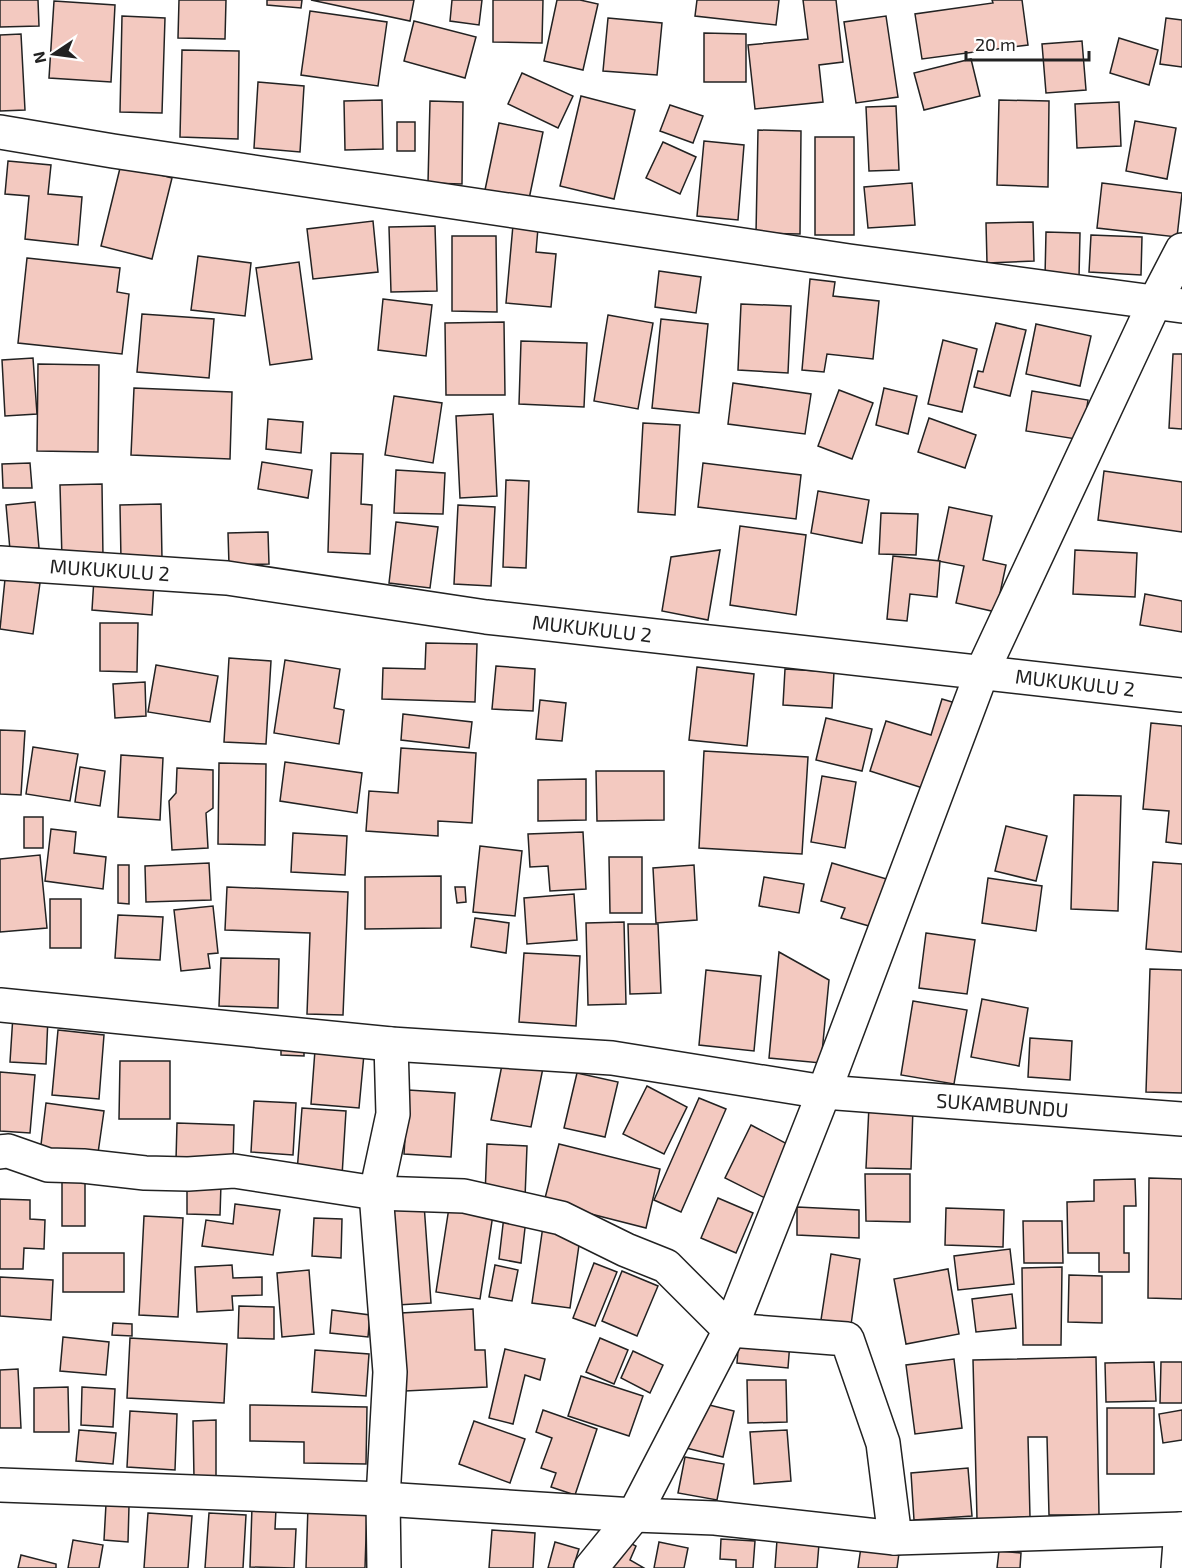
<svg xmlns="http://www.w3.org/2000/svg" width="1182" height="1568" viewBox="0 0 1182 1568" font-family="'Exo 2',sans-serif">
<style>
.building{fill:#f3c9c0;stroke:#222;stroke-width:1.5}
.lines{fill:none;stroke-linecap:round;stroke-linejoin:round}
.minor-casing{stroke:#222;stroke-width:36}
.minor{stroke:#fff;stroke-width:33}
.labels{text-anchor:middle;stroke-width:4.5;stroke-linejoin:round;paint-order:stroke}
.street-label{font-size:20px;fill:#222;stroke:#fff}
</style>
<rect width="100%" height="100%" fill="#fff"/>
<g class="building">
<path d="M0,0h38l1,26 -39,1z"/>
<path d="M179,0h47l-1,39 -47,-1z"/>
<path d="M267,0h35l-1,8 -34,-3z"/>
<path d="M311,0h103l-4,21z"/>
<path d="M452,0h30l-3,25 -29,-4z"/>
<path d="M493,0h50l-1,43 -49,-1z"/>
<path d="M557,0h23l18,4 -15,66 -39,-9z"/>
<path d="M697,0h82l-3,25 -81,-9z"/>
<path d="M803,0h33l7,62 -24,3 4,37 -68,7 -7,-64 60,-6z"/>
<path d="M992,0h30l6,45 -106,14 -7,-45 78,-11z"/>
<path d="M54,1l61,4 -4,77 -62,-4z"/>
<path d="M310,11l77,11 -9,64 -77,-11z"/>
<path d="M122,16l43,2 -3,95 -42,-1z"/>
<path d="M886,16l12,81 -42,6 -12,-81z"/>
<path d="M608,18l54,5 -5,52 -54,-4z"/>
<path d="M1166,18l16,2v47l-22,-3z"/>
<path d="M414,21l62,16 -11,41 -61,-17z"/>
<path d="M704,33l42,1v48h-42z"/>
<path d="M21,34l4,76 -25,1v-76z"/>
<path d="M1119,38l39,12 -9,35 -39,-12z"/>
<path d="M1082,41l4,49 -40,3 -4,-49z"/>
<path d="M182,50l57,1 -1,88 -58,-2z"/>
<path d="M971,59l9,37 -56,14 -10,-37z"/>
<path d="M522,73l51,23 -15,32 -50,-24z"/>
<path d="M258,82l46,4 -4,66 -46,-4z"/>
<path d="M581,96l54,14 -21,89 -54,-13z"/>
<path d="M382,100l1,49 -38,1 -1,-49z"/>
<path d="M999,100l50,1 -1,86 -51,-2z"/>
<path d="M430,101l33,1 -1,82 -34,-1z"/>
<path d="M1119,102l2,44 -44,2 -2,-44z"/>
<path d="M670,105l33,11 -10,27 -33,-12z"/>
<path d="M896,106l3,64 -30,1 -3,-64z"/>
<path d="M1135,121l41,7 -9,51 -41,-8z"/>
<rect x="397" y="122" width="18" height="29"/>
<path d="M499,123l44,9 -14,67 -44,-9z"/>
<path d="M758,130l43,1 -1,103 -44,-1z"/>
<rect x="815" y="137" width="39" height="98"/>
<path d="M704,141l40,4 -6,75 -41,-4z"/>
<path d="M663,142l33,15 -16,37 -34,-16z"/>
<path d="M8,161l43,4 -3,29 34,3 -4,48 -53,-6 4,-43 -24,-2z"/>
<path d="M121,164l51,14 -20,81 -51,-13z"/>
<path d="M912,183l3,42 -47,3 -4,-41z"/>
<path d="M1102,183l80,10 -5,44 -80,-9z"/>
<path d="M373,221l5,51 -65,7 -6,-50z"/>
<path d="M1033,222l1,39 -47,2 -1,-40z"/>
<path d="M513,225l25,3 -2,24 20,2 -5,53 -45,-4z"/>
<path d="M435,226l2,65 -46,1 -2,-65z"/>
<path d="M1046,232l34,1 -1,45 -34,-1z"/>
<path d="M1091,235l51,2 -1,38 -52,-3z"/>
<path d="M452,236h44l1,76 -45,-1z"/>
<path d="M198,256l53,7 -6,53 -54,-6z"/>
<path d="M27,258l93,10 -3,24 12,2 -7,60 -104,-11z"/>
<path d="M299,262l13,97 -42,6 -14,-97z"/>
<path d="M659,271l42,6 -5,36 -41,-6z"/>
<path d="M810,279l25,3 -2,14 46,5 -6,58 -46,-5 -3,18 -22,-2z"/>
<path d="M383,299l49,6 -6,51 -48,-6z"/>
<path d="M741,304l50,2 -3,67 -50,-3z"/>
<path d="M142,314l72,5 -5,59 -72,-6z"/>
<path d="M608,315l45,8 -15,86 -44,-8z"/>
<path d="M661,319l47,5 -9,89 -47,-5z"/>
<path d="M504,322l1,73h-59l-1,-72z"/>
<path d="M996,323l30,7 -16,66 -36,-9 4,-16 5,1z"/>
<path d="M1036,324l55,12 -11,50 -54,-12z"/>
<path d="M943,340l34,9 -15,63 -34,-8z"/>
<path d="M521,341l66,2 -3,64 -65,-3z"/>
<path d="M1173,354h9v75l-13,-1z"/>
<path d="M33,358l4,56 -32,2 -3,-56z"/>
<path d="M38,364l61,1 -1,87 -61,-1z"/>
<path d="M733,383l78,11 -6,40 -77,-10z"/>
<path d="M134,388l98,4 -2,67 -99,-4z"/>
<path d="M884,388l33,8 -9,38 -32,-9z"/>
<path d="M839,390l34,13 -21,56 -34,-13z"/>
<path d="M1032,391l56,9 -6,40 -56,-9z"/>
<path d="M394,396l48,7 -9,60 -48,-8z"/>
<path d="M493,414l4,82 -37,2 -4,-82z"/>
<path d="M929,418l47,17 -11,33 -47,-16z"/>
<path d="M268,419l35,3 -2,31 -35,-4z"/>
<path d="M643,423l37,2 -5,90 -37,-3z"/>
<path d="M331,453l32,1 -2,50 11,1 -2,49 -42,-2z"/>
<path d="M262,462l50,8 -4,28 -50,-9z"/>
<path d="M30,463l2,25h-29l-1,-24z"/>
<path d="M703,463l98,12 -5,44 -98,-12z"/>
<path d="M396,470l49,3 -2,41 -49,-1z"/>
<path d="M1104,471l78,11v50l-84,-12z"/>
<path d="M506,480l23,1 -3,87 -23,-1z"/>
<path d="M102,484l1,74 -41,1 -2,-74z"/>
<path d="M818,491l51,9 -7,43 -51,-10z"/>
<path d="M35,502l4,46 -29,2 -4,-45z"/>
<path d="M161,504l1,55 -41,1 -1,-55z"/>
<path d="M458,505l37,2 -4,79 -37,-2z"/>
<path d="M949,507l43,9 -9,44 23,5 -10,47 -40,-9 8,-37 -26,-5z"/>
<path d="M881,513l37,1 -2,41 -37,-1z"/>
<path d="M396,522l42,5 -8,61 -41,-5z"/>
<path d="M740,526l66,9 -10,80 -66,-10z"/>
<path d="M268,532l1,32 -40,1 -1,-32z"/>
<path d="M720,550l-12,70 -46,-9 9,-54z"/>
<path d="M1075,550l62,3 -2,44 -62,-3z"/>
<path d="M893,556l47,5 -3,36 -27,-3 -3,27 -20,-2z"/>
<path d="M94,578l60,5 -2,32 -60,-5z"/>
<path d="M5,579l35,4 -7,51 -33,-5z"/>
<path d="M1145,594l37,7v31l-42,-7z"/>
<path d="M100,623h38l-1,49 -37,-1z"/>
<path d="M426,643l51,1 -2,58 -93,-3 1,-31 42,1z"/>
<path d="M229,658l42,3 -5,83 -42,-2z"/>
<path d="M285,660l55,9 -6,39 10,2 -5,34 -65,-11z"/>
<path d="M156,665l62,11 -8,46 -62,-10z"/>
<path d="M496,666l39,3 -2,42 -41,-2z"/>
<path d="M697,667l57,7 -7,72 -58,-6z"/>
<path d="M785,669l49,3 -2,36 -49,-3z"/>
<path d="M145,682l1,34 -31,2 -2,-34z"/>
<path d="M942,699l17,5 -27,87 -62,-20 16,-50 45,14z"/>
<path d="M540,700l26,3 -4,38 -26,-2z"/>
<path d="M403,714l69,8 -3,26 -68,-8z"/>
<path d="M826,718l46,11 -10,42 -46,-11z"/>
<path d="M1151,723l31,3v118l-16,-2 3,-31 -26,-2z"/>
<path d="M0,730l25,1 -4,64 -21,-1z"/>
<path d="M33,747l45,7 -8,47 -44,-7z"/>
<path d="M401,748l75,5 -4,70 -34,-2v15l-72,-5 3,-40 29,2z"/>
<path d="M704,751l104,6 -6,97 -103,-6z"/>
<path d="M121,755l42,3 -3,62 -42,-3z"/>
<path d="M285,762l77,11 -5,40 -77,-12z"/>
<path d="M219,763l47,1 -1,81 -47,-1z"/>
<path d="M80,767l25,4 -5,35 -25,-4z"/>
<path d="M177,768l36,2v38l-7,5 2,35 -36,2 -3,-49 7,-8z"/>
<path d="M596,771h68v49l-67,1z"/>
<path d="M822,776l34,6 -11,66 -34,-6z"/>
<path d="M586,779v41l-48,1v-41z"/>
<path d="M1074,795l47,1 -3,115 -47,-2z"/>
<rect x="24" y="817" width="19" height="31"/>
<path d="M1006,826l41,10 -11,45 -41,-10z"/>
<path d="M51,829l25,3 -2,21 32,4 -3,32 -58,-8z"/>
<path d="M583,832l3,57 -36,2 -2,-25 -18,1 -2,-33z"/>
<path d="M293,833l54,3 -2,39 -54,-3z"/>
<path d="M480,846l42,5 -7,65 -42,-4z"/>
<path d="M40,855l7,73 -47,4v-73z"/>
<path d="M609,857h33v56h-32z"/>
<path d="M1153,862l29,2v88l-36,-3z"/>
<path d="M209,863l2,37 -65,2 -1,-36z"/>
<path d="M832,863l58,17 -14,48 -35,-10 4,-10 -24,-7z"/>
<path d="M118,865h11v39l-11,-1z"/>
<path d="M694,865l3,55 -41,3 -3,-55z"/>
<path d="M441,876v52l-76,1v-52z"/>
<path d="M764,877l40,7 -5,29 -40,-7z"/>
<path d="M988,878l54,8 -6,45 -54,-8z"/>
<path d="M227,887l121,5 -5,123 -36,-1 3,-81 -85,-3z"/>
<path d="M455,887h10l1,15 -9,1z"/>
<path d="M574,894l3,46 -50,4 -3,-46z"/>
<rect x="50" y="899" width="31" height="49"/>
<path d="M213,906l5,47 -10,1 2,14 -29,3 -7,-61z"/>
<path d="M118,915l45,2 -3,43 -45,-2z"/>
<path d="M475,918l34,5 -3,30 -35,-6z"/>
<path d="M624,922l2,82 -38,1 -2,-82z"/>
<path d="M628,924h30l3,69 -31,1z"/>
<path d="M926,933l49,7 -8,54 -48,-6z"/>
<path d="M779,952l50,28 -8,83 -52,-5z"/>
<path d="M524,953l56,3 -4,70 -57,-4z"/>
<path d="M221,958l58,1 -1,49 -59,-2z"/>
<path d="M1150,969l32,1v123l-36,-1z"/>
<path d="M706,970l55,6 -7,75 -55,-6z"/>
<path d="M982,999l46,9 -9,58 -48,-9z"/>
<path d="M913,1001l54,9 -13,74 -53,-9z"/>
<path d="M13,1015l35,2 -2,47 -36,-2z"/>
<path d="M58,1030l46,5 -5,64 -47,-4z"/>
<path d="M281,1036l23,1v19l-23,-1z"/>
<path d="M1030,1038l42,3 -2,39 -42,-3z"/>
<path d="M315,1050l49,4 -5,54 -48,-4z"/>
<path d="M503,1060l40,8 -12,59 -40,-7z"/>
<path d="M120,1061h50v58h-51z"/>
<path d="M0,1072l35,3 -5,58 -30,-2z"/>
<path d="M577,1073l41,9 -13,55 -41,-9z"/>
<path d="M647,1086l40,21 -23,47 -41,-20z"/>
<path d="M408,1090l47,3 -4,64 -47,-3z"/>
<path d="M699,1098l27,11 -45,103 -27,-12z"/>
<path d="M254,1101l42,2 -3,52 -42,-3z"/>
<path d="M46,1103l58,8 -7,49 -57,-7z"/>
<path d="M869,1106l44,1 -2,62 -45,-1z"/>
<path d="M302,1108l44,3 -4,65 -45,-4z"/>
<path d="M177,1123l57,2 -1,38 -57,-3z"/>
<path d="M751,1125l42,22 -26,52 -42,-21z"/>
<path d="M487,1144l40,2 -2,52 -40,-2z"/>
<path d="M559,1144l101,25 -14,59 -102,-26z"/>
<path d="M85,1172v54h-23v-53z"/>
<path d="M865,1174h45v48l-44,-1z"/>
<path d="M1149,1178l33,1v120l-34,-1z"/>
<path d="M1135,1179l1,27h-12v47h5v19h-30v-19h-31l-1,-51 27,-1v-21z"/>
<path d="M187,1182l34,2 -1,31 -33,-1z"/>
<path d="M718,1198l35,15 -17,40 -35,-15z"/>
<path d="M0,1199l30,1v19l15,1 -1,29 -20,-1 -1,21h-23z"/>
<path d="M450,1201l44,7 -14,91 -44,-7z"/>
<path d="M235,1204l45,6 -7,45 -71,-9 4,-26 27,4z"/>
<path d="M424,1204l7,99 -34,2 -7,-99z"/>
<path d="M797,1207l62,3v28l-62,-3z"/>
<path d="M946,1208l58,2 -1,37 -58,-2z"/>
<path d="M144,1216l39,2 -5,99 -39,-2z"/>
<path d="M504,1216l22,3 -5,44 -22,-4z"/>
<path d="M314,1218l28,1 -1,39 -29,-2z"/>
<path d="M1023,1221h39l1,42h-39z"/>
<path d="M543,1226l38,5 -11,77 -38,-5z"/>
<path d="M1010,1249l4,35 -56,6 -4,-34z"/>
<rect x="63" y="1253" width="61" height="39"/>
<path d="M831,1254l29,5 -9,66 -30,-5z"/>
<path d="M594,1263l23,9 -22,54 -22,-8z"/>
<path d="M232,1265l1,13 29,-1v18l-30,1 1,14 -36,2 -2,-45z"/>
<path d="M495,1265l23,5 -6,31 -23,-4z"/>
<path d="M1062,1267l-1,78h-38l-1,-77z"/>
<path d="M948,1269l11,65 -53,10 -12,-65z"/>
<path d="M309,1270l5,64 -32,3 -5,-64z"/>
<path d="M622,1271l36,15 -21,50 -35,-15z"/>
<path d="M1069,1275l33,1v47l-34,-1z"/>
<path d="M0,1277l53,3 -2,40 -51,-4z"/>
<path d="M1012,1294l4,34 -40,4 -4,-33z"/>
<path d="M239,1306l35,1v32l-36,-1z"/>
<path d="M473,1309l2,41h10l2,37 -82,4 -4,-78z"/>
<path d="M332,1310l38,5 -2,22 -38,-4z"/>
<path d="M113,1323l19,1v12l-20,-1z"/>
<path d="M63,1337l46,5 -3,33 -46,-4z"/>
<path d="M130,1338l97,6 -3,59 -97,-5z"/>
<path d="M600,1338l28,12 -14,34 -28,-12z"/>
<path d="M739,1338l51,4 -2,26 -51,-5z"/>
<path d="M505,1349l40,10 -5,21 -15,-5 -12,49 -24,-6z"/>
<path d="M315,1350l54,4 -3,42 -54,-4z"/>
<path d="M633,1351l30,14 -13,28 -29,-15z"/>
<path d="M1096,1357l3,158h-50l-2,-78h-19l2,80 -53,2 -4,-159z"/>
<path d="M954,1359l8,69 -47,6 -9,-69z"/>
<path d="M1154,1362l2,39 -50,1 -1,-39z"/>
<path d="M1161,1362h21v41h-22z"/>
<path d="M18,1369l3,59h-21v-58z"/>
<path d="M581,1376l62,20 -14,40 -61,-20z"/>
<path d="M747,1380h39l1,42 -39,1z"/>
<path d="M68,1387l1,45h-35v-44z"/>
<path d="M82,1387l33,2 -2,38 -32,-2z"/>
<path d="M697,1402l37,9 -11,46 -37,-9z"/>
<path d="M250,1405l117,2 -1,57 -62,-1v-21l-54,-1z"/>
<rect x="1107" y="1408" width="47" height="66"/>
<path d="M543,1410l54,19 -22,66 -24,-8 5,-14 -15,-5 11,-30 -16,-6z"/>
<path d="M1182,1410v30l-19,3 -4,-29z"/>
<path d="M130,1411l47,3 -2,56 -48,-3z"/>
<path d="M216,1420v58h-22l-1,-57z"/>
<path d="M474,1421l51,18 -15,44 -51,-19z"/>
<path d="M79,1430l37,3 -3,31 -37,-3z"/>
<path d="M787,1430l4,51 -37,3 -4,-52z"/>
<path d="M685,1457l39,7 -7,36 -39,-7z"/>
<path d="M968,1468l4,48 -58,4 -3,-47z"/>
<path d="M106,1504l23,2 -1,36 -24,-2z"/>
<path d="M308,1506l59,1 -2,61h-59z"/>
<path d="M252,1507l24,2 -1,20h21l-2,39 -44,-1z"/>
<path d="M148,1513l44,3 -4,52h-44z"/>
<path d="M209,1513l37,2 -3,53h-38z"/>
<path d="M492,1530l43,3 -2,35h-44z"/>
<path d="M620,1538l16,8 -6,14 14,8h-38z"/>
<path d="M721,1539l34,2 -2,27h-17v-8l-16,-1z"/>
<path d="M73,1540l30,5 -4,23h-31z"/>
<path d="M777,1540l42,4 -2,24h-42z"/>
<path d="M862,1540l38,6 -3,22h-39z"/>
<path d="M555,1542l24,7 -6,19h-25z"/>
<path d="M659,1542l29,6 -4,20h-30z"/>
<path d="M999,1551l22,2 -1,15h-23z"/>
<path d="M21,1555l35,9v4h-38z"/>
</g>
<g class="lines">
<g class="minor-casing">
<g id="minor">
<path d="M0,132l113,19 736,110 333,45"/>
<path id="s1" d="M0,563l227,15 259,39 696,78"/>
<path id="s2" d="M0,1005l391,39 221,14 212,34 358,27"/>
<path d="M0,1152l8,-1 40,14 35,1 62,7 43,1 46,-3 142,22 88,3 97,22 65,32 40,16 64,64 117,9 36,104 12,95"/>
<path d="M0,1485l383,14 251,16 81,3 180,20 287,-9"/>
<path d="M384,1568l-1,-69 7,-127 -14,-179 17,-79 -2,-70"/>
<path d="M591,1568l43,-53 96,-185 94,-238 158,-420 173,-370 27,-52"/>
<path d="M1178,1568l3,-39"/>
</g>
</g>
<use href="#minor" class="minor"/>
</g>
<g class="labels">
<g class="street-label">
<text dy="7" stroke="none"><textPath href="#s1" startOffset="110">MUKUKULU 2</textPath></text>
<text dy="7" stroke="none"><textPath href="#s1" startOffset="596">MUKUKULU 2</textPath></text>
<text dy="7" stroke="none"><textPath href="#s1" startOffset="1082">MUKUKULU 2</textPath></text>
<text dy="7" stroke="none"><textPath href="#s2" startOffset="1008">SUKAMBUNDU</textPath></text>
</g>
</g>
<g transform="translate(54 54) rotate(257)" stroke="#ffffff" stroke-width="4.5" paint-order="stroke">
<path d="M0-4.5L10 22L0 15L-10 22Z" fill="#222222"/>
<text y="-9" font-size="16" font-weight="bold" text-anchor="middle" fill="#222222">N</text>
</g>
<path d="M966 51v9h123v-9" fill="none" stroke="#222222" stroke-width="3"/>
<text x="975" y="51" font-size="18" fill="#222222" stroke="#ffffff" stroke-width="4.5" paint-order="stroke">20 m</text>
</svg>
